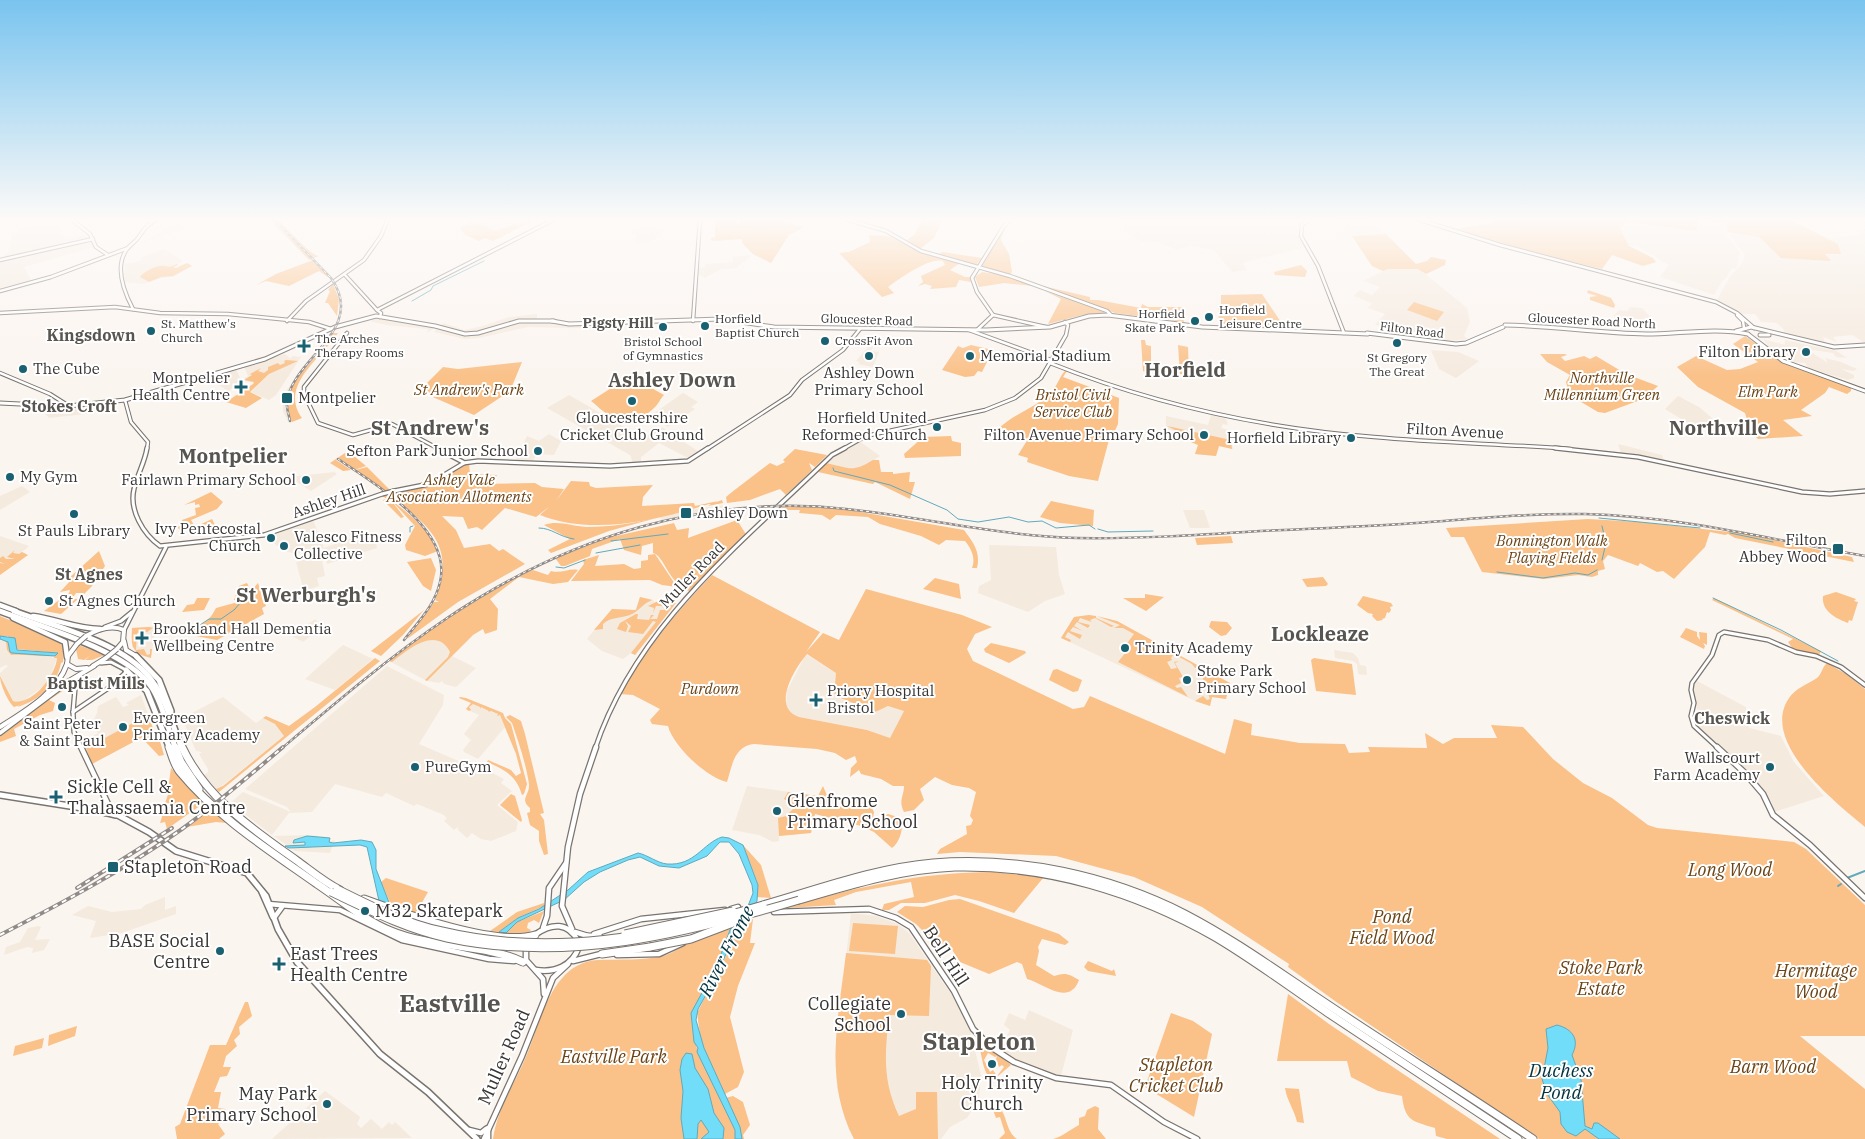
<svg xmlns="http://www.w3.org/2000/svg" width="1865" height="1139" viewBox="0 0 1865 1139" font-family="'IBM Plex Serif',serif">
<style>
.built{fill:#f5eade}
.green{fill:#fac189;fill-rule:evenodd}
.water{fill:#72ddf9;stroke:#60aabd}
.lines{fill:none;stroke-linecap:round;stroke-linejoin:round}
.stream-far1{stroke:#60aabd;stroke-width:1}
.stream{stroke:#60aabd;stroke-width:2}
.tertiary-far2-casing{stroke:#79746f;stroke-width:4.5}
.tertiary-far1-casing{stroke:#79746f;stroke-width:5.5}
.tertiary-casing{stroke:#79746f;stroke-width:7}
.secondary-far2-casing{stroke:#79746f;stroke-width:4.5}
.secondary-far1-casing{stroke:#79746f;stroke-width:5.5}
.secondary-casing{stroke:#79746f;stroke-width:7}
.primary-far2-casing{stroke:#79746f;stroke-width:5}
.primary-far1-casing{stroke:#79746f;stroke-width:6}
.primary-casing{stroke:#79746f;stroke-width:8}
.trunk-casing{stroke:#79746f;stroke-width:7}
.motorway-far1-casing{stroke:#79746f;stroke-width:8}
.motorway-casing{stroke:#79746f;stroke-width:9}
.tertiary-far2{stroke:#fff;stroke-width:2.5}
.tertiary-far1{stroke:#fff;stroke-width:3}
.tertiary{stroke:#fff;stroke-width:4.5}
.secondary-far2{stroke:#fff;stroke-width:2.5}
.secondary-far1{stroke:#fff;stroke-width:3}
.secondary{stroke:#fff;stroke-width:4.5}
.primary-far2{stroke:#fff;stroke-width:3}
.primary-far1{stroke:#fff;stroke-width:4}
.primary{stroke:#fff;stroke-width:5}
.trunk{stroke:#fff;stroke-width:4.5}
.motorway-far1{stroke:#fff;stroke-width:5}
.motorway{stroke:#fff;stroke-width:7}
.rail-far1-casing{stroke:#908b88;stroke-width:2.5}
.rail-casing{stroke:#908b88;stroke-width:4}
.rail-far1{stroke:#fff;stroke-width:1;stroke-dasharray:3;stroke-linecap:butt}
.rail{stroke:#fff;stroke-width:2;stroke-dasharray:5;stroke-linecap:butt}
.secondary-bridge-casing{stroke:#79746f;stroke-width:5.5;stroke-linecap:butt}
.primary-bridge-casing{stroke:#79746f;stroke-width:6;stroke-linecap:butt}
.motorway-bridge-casing{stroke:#79746f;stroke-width:9;stroke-linecap:butt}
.secondary-bridge{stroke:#fff;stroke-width:3}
.primary-bridge{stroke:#fff;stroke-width:4}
.motorway-bridge{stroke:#fff;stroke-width:7}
.poi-dot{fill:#196070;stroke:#fff;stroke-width:2}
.labels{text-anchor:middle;stroke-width:4;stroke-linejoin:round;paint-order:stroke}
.far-poi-label{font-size:12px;fill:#373432;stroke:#fff;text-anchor:start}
.far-street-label{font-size:12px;fill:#373432;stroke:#fff}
.far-neighbourhood-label{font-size:14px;font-weight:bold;fill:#58544f;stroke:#fff}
.poi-label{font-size:15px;fill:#373432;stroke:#fff;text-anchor:start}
.park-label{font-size:15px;font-style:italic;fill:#6b4314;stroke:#fff}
.street-label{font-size:15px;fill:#373432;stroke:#fff}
.far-district-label{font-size:16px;font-weight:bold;fill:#58544f;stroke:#fff}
.neighbourhood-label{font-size:16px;font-weight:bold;fill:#58544f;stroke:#fff}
.near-poi-label{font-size:18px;fill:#373432;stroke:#fff;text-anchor:start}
.near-park-label{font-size:18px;font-style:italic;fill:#6b4314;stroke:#fff}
.near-street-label{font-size:18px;fill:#373432;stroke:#fff}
.near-water-label{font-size:19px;font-style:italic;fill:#00333e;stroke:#fff}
.district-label{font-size:20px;font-weight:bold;fill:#58544f;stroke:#fff}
.near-district-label{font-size:24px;font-weight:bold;fill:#58544f;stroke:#fff}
</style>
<rect width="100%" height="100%" fill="#fbf5f0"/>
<g class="built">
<path d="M476,219h11l-2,2 10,3 4,-5h29l-33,12 -18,-9z"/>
<path d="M1125,219h180l-6,10 7,18 -61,15 -2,2 4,6 -15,2 -18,-22 -23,-4 -15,4 -18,-8h-16l-18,-10z"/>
<path d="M1350,219l11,2 25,13 -45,2 5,-8 -9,-4z"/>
<path d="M1698,219l26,3 3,12 -3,1 6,4 10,14 -4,16 -4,-1 -6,10 -4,3 -8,14 -54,-18 9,-12 -31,-19h-9l-9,-18 9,-6 66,9z"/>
<path d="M185,220l-6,4 8,5 -21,5 -27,10z"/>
<path d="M58,225l4,5 -5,3 6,1 3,5 21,-5 7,13 -70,20 8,14 -32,10v-30l9,-10 3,-17 14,-6z"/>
<path d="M648,226l16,6 -16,11h-13l2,-9h-8l1,-3z"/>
<path d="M1865,227v116l-13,-8 -19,2 4,5 -14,-5 2,6 -42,-8 1,-5 -7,-7 -16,-1 -6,-8h-14l-24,-14 14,-25 11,-11 3,-9 -17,-23 31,5 22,21 60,-4 -3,-10 -9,-5 31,-5z"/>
<path d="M164,249l19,12 -10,6 3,1 11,-5 5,3 -19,11 -12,1 -18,6 -19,-2 1,-18 16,-3 1,-4z"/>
<path d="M752,255l-16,13 -15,1 -16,9 -8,-4 1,-6 7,-1v-3l28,-2v-5z"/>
<path d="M1388,269h31l48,39 3,14 -6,14 4,3 -27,3 -47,-7 1,-4 -10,-5 -10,-1 10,-11 -17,-6 4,-5 -18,-7 6,-6 12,5 8,-8 -17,-6z"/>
<path d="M1630,307l12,1 12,13 -27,1 -14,-6 6,-6 8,1z"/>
<path d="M537,314v5l-29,3 -33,11h-10l-25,-7 4,-3 20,7 19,-4 26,-9z"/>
<path d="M377,318h7l51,10 -9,5 3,-4 -43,-4 -16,-4z"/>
<path d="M545,321l18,3h47l-1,5 -81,-2 -49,11 -14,1 -31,-7 3,-3 27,6 54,-13z"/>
<path d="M330,335h2l-6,11 -34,40 -5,15 4,20 -3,1 -5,-11 -1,-15z"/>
<path d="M1763,339l22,6v-5l52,11 10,7 -11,-1 -3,-4 -27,-4 22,14 -3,-5 16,4 16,7 -3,2 -13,-2 13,6v3l-6,2 -40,-12 -3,-5 -11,-1 -23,-12z"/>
<path d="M870,345h4l-3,6 8,1 -6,15 -15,-3 2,-2 -4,-1z"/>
<path d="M1431,350l27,2 21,9 -23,17 -17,-9z"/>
<path d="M285,354l5,4 -2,2 5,-4 8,1 -25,38 -7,5 -18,-8 20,-20 -16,11 -13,-3 6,-4 -4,-10z"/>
<path d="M236,369l6,13 -14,9 -9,-6 10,-5 -3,-8z"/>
<path d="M683,393l15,9 -7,5 4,2 -27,18 -18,-11z"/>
<path d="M569,395l74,43 19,-11 37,25 -11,6 -29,-15 -18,14v5l-8,1 -3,-8 -83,-47z"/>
<path d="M1678,396l21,11 21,18 -24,3 -31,-19z"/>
<path d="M100,405l-5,8 -46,5 -8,-9z"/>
<path d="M1211,415l15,4 2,6 -5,-1 -2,4 8,2 4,19 -14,-3 -3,10 -21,-2 3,-9 -7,-3 1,-4h-14l-1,-7 -11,-2v-13l42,9z"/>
<path d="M549,434l12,7 -7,14 -18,-1 -3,7 -17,-1 11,-24 12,5z"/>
<path d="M859,441l21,15 -18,12 -7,2 -29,-7z"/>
<path d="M1618,444l44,11 2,7 -43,-9z"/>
<path d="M334,472l3,2 -26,17 -22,-14z"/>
<path d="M22,486l8,6 -30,18v-14z"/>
<path d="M724,505l1,4 -64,11 -1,-3 34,-8z"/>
<path d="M1183,510h21l6,18h-20z"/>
<path d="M313,520l11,28 45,-16 2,7 4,-1 2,10 -50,16 -4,-16 -28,6 -13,-4 -9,-8 3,-2 -4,-5z"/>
<path d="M0,536l29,10 -7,6 6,3 -15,11 -13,-3z"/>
<path d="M989,545l67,2 3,28 6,19 -20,7 -17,11 -50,-19 1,-7 12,-6z"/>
<path d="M321,555l4,21 -8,2 2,8 -15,5 -8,-29z"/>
<path d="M640,597l12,2 3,4 5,-3 16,3 -41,52 -4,-2 -8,6 -21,-8 -15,-12 25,-30 23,1z"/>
<path d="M1089,615l28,6 113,62 -4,16 -14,-2 -2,9 -15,-5 -134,-63 13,-21z"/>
<path d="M315,619l7,8 -19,15 -11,-6z"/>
<path d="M155,626l13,1 -13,5 -4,26 -19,-11v-19z"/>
<path d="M434,628l23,17 16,-10 -21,21 24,12 -20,19 -12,-3 -2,-3 -3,2 -12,-2 -38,-20z"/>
<path d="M0,640l6,2 1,8 4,5 18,-1 28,4 -9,25 -25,18h-10l-13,-25v-3l8,-7 -2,-1 -6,3z"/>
<path d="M343,645l30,14 -38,31 -30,-11z"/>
<path d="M1334,650l19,3 5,5 2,7 6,1 1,9 -9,-1 -1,-10 -4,-3 -18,-3z"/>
<path d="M806,654l30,19 -2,20 47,15 9,-2 14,5 -14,27 -23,-8 -68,-13 -10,-4 -3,-6 1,-16z"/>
<path d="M387,666l57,29 -1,10 -24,39 58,25 2,-3 25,13 -3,4 11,8 -15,14 21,17 -2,9 -25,10 -10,-2 -9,-6 -5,5 -9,-8v-3l-4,3 -10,-9 3,-3 -3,-3 -27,-11 -3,2 -28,-13 -4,4 -47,-13 -23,28 -23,1 -17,22 -42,-32 13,-11 48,20 -4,-5 -42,-18z"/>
<path d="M1697,681l49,26 3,21 32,8 13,26 30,34 -50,16 -2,-9 -14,-20 -63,-59 -3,-6 6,-6 -6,-19v-9z"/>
<path d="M141,695l13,36 -62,33 -9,-22 15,-9 -6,-10 5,-10 1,-7 18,-9 7,10 6,-2 -3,-2z"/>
<path d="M223,697l33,26 7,-5 12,6 9,12 -62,50 -6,3 -12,-14 4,-3v-3l-9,-15 3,-2 -6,-1 -14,-33z"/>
<path d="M472,703l28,12 5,12 -27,32 -14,-7 -1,-2 8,-10 -7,-6 15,-19 -9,-4 -2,-4z"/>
<path d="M747,786l71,10 -7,37 -32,3v5l-6,1 -14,-7 -27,-5z"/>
<path d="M309,835l20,2 1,4 5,-1 -5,13 -35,-2 -21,-15z"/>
<path d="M165,897v13l11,-4v8l-54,19 -32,5 6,-17 -24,-6 16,-9 24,6 29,-3 4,-4z"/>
<path d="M851,913l25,3 22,8 11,9 44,64 17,33 11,45 -2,24 -12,19 -17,9 -9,12h-87l-6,-13 -11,-37 -2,-34z"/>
<path d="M39,926l2,1 -6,13 15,-1 -6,11 -12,3 1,-5 -6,-1 -23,8 2,-8 14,-5 8,-14z"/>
<path d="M1029,1010l44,20 -12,46h-4l-38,-13 -20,-12 11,-21 -6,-5 5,-12 16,7z"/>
<path d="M325,1091l35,26 -3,7 4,4 10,-9 11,10 7,-7 3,3 3,-3 17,16 -140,1z"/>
</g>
<g class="green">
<path d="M269,219h9c8,8 33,37 41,37l-10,4z"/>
<path d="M715,219l21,1 2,5 4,-6h31l31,8 -15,8 -18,28 -18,-9 -11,-11v-4l-29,2 -3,-3 5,-1z"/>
<path d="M922,219h21l-9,19 -14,11 -13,-9 8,-6z"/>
<path d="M1493,219h296l49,25 3,10h-16l6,7 -50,-3 -22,-21 -31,-5 -2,-9 -28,-4 -2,12 -67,-9 -9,6 9,18 24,12 3,4 -13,4 -31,-11 -10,14 -87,-21 -59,-19 35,-6z"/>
<path d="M474,220l21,11 31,-11 5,2 -38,19 -8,-3 -6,3 -14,-6 -5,-7z"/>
<path d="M1005,227l-4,13 8,14 3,18 -2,3 -28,-9z"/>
<path d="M1386,234l30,30 11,-3 4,-4 15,3 -1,5 -19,9 -8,-5h-30l-5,2 -11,-5 -20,-30z"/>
<path d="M869,235l20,1 32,16 39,11 -10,7 15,7h5l1,5 -12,-2 -3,7 -26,2 2,-3 -7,-2 -7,2 5,-4 -2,-6 24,-11 -2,-4c-14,-4 -44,18 -55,26l6,6 -12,4 -43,-44 10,-1 21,-10z"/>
<path d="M942,252l40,6 -6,7 -38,-10z"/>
<path d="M313,260l16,18 -10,-7 -30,15 -23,-5 -10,4 20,-11z"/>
<path d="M187,263l5,3 -19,10 -12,1 -12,5 -9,-5c6,-7 20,-14 29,-10l8,-3 1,1 -5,2 3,1z"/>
<path d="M1301,265l6,6 -2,6 -30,-2 -1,-3z"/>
<path d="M982,272l26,4 25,10 -29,-3 -25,4 -4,-10z"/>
<path d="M333,284l6,15 -2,17 -9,-13h-3l5,-12 -2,-1z"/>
<path d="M1039,285l51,12v3h8l43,8 1,-4 6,3h32l3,1 1,14 -69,-9z"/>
<path d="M1588,290l23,8 4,7 -1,3 -24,-8v-3l7,-1 -10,-3z"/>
<path d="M1045,291l59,21 1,1 -23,2 -34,9 13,-25z"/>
<path d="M1262,294l23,34 -66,-2 -1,-22h3v-9z"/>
<path d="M1414,302l30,10 -7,9 -30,-11z"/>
<path d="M333,333h5c-18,27 -59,52 -36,85l-10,4c-18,-37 27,-60 41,-89z"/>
<path d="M1745,336l39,27 59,20 8,5v3l-4,3 -18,-7 -4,6 -24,17 11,6 -29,4 20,16 -45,3 -13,-13 3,-3 -3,-10 -47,-26 -21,-20 19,-11 31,14 13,-1 18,-7 -25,-18z"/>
<path d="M1141,340h4l1,5 5,1v28l-8,-3z"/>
<path d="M971,345l22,5 -11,22 -4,-1 -4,5 -9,1 -23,-7 16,-24 5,2z"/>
<path d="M1178,345l10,2 1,28 -9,-1z"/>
<path d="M1540,354h25l2,1 -6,2 4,4 19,-5 6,3 6,-3 30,18 32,12 -15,13 -38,14 -7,-1 -22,-13 1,-5 -8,-1 -3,-11 4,-7 -23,-13z"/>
<path d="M286,360l12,1 -29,13 -19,18 12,6 -16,10 -20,-6 27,-18 1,-2 -10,-2 8,-5 -2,-1 11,-6 -3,3 6,2 4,-3v-3l10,-4 2,2 5,-2 -1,-2z"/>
<path d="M522,362l-12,29 -36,24 -55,-24 24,-24 15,2z"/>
<path d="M1065,371h2l-4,6 56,21 -1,26 -5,11 -3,1 -12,45 -29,-5 -42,-14 1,-4 -10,-3 10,-16 -31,-9c17,-17 40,-22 55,-39 6,-6 7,-14 13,-20z"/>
<path d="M630,376l34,19c-4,4 -6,10 -10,13 -15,15 -35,15 -51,3 -5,-3 -7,-7 -12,-10z"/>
<path d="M1167,426l64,14 1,9 -13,-3 -3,10 -21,-2 3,-9 -7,-3 1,-4h-14l-1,-7z"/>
<path d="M951,436l1,5 9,2v13l-56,2 -1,-4 19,-17z"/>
<path d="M795,449l32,6 -12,12 -6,-4 3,7 -26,25 -6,-6 -30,11 -23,3 -1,-6 6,-5 38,-29 7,3 8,-4 -2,-2z"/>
<path d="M348,451l18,15 -12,4 -15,-12 -3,2 15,10 -8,1 -13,-8z"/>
<path d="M873,460h6l2,12h12v2l17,-2 -1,10h6l-5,17 -35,-17 -2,2 -55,-12 8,-9c24,5 26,10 47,-3z"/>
<path d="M469,463l1,11 27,1 -1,2h-12l-3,7 54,-1 7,4 22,2 -8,12 15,-20 18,1 1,4 6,2 57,-3 -10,12 -1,9 52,-3 1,3 23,-5 -4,2 8,-3 1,3 -15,3 3,-2h-2c-50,16 -118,32 -169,11l10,-9 -14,11 -31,-9 -23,22 -5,-3 -9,2 -5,-12 -21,-1 14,14 8,18 26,-4 9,7 4,-2 22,15 -67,38 -51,37 27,-37h5l-4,-2c22,-55 -6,-74 -47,-106l8,-2 16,12 -14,-12 31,-7z"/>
<path d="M367,467l24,24 -6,1 -30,-22z"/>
<path d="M211,492l12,10 -6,7 -26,11 4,7 17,-8 4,8 -35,4 -4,-4 6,-2 -1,-5 14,-5 -1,-7 5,-1 -1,-3 -4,1v-3l-11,3z"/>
<path d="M385,495c23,18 40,30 53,56l-13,5 -19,-6 -1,-5 10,-19 -24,-26 13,17 -3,1 -18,-18 4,-1 -5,-3z"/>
<path d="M1051,501l43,9 -1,16 -33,-3 -20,-6z"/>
<path d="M797,506l46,3 121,21c9,12 17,22 13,38h-5c4,-10 -1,-20 -7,-27l-19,-1 -7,5 -18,-9 -41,-12 -12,-7 -32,-2 -6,5 -8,-5 -23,-2 1,-3h-21l3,-3z"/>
<path d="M660,517l-51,14 -58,22 -3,-3 22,-11 -26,-14c14,-5 27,1 42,2 26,0 49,-4 74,-10z"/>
<path d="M1588,519l53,3 88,10 -1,-2 124,27 2,5 -119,-24 -7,-4 -3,1 -15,-3 -5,15 -31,32 -11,-8 -6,1 -17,-9 -2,3 -30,-11 -5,6 2,8 -7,2v4l-6,2 -14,-2 -34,4 -62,-7 -18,-35h-13l-5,-9z"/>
<path d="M737,520l10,16 -58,55c-21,-8 -25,-36 -36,-38v-10l-11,3 -1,9 -17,-5 -4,-11 -28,10 -2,7 -25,10h-4l-6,-8 52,-20 67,-15 3,7 12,-2 -1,10z"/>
<path d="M1231,536l2,7 -36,2 -2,-7z"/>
<path d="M15,550l-2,3 6,1 3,-2 6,3 -28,20v-12l5,1 -5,-2v-4l3,-2 3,3h9l-8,-2z"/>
<path d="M99,551l6,15 -13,20 -10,10v-3h-6l-4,6h6l-17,15 -17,-3 25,-18 1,-3 -10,2 12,-13 -3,-1z"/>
<path d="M655,554l22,33 -15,-2 -12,-5 -79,1 13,-17 -1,-4 16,-5 -4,11 29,-2 10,5 7,-1v-7l7,-1v-5z"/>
<path d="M431,558l5,12 -5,21 -8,-5 -16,-24z"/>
<path d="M532,567l-5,5 6,-2 15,5 3,-4c10,3 18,-3 27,-1l-10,12 -15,2 -34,-7 -29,22 8,10 -1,21 -12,4 -2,-5 -10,6 -46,46 -2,-1 23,-23 2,-5c-13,-27 -43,-2 -58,10l-4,-2 70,-51z"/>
<path d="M712,575l108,57 -14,20 17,-19 16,7 27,-51 96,26 30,12 -17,7 -8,15 6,12 100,48 11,-2 6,-11 135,58 9,-35 18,5 -1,11 49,8 45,1 4,9 21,-1 -2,-5 59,1 -2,-15 18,11 11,-6h43l-6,-13 32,2 30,32 30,24 29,15 36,27 9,3 137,14 12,7 59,56v131h-65l65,53v50h-326l-204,-138 -47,-34 1,-3 -87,-57 -68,-30 -78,-21 -96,-4 -23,2 3,-5 27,-15 -1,-8 5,-1 2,-5 -3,-4 6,-24 -7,-4 -17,-3 -17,-8 -15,12 4,11 -10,10 -10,2c-6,-11 0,-16 0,-26h-11l-12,-7 -20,-5 -2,-4 -9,7 1,-9 6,-6 -2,-6 -9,4 -11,-7 -18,-4 -63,-5c-20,2 -22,22 -27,38 -20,-4 -54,-36 -59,-56l-16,-2 -2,-4 10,-11 -27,-14 -14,-1c27,-44 57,-82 93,-119zM807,654l29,19 -2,20 2,3 39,16 13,-6 16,5 -14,27 -23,-8 -68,-13c-28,-9 -5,-48 8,-63z"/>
<path d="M1323,577l5,7 -2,2 -19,1 -5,-8z"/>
<path d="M935,578l24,6 2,15 -38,-10z"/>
<path d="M247,583l4,8 7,-8 8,23 -4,2 2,6 -47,26 -37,-7 2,-4c17,-2 26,-5 34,-21l22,-6 1,-2h-5l5,-14z"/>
<path d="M1836,592l20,7 -2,2 4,1 -6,19 -3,-1 -1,3c-10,-4 -27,-11 -25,-27z"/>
<path d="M1145,594l19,3 -18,14 -23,-13h22z"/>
<path d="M1363,596l28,7 2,3 -3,1 1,3 -2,3 -2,-1 -2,6 -3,1 1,1 -6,1 -5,-5 1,-2 -5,-1 -11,-8z"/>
<path d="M640,597l12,3c-10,4 -13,11 -20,14 -10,5 -21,2 -29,10v5l-9,1 18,-21 24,1z"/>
<path d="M197,598h13l-6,12 -22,2 5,-7 7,-1z"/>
<path d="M1714,598l107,53 -2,4 -26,-6 -5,-7 5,-3 -81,-39z"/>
<path d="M660,600l16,3 -41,52 -4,-2 25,-31 -3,-1 -10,13 -15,-2 3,-6 -6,-5 3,5 -2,6 -9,-3 3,-6 16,-9h2l-1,5 12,1 2,-5h3l-4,4h7l3,-9h4l3,-4h-11l-3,7 1,-5 -6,-2z"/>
<path d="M424,610l-21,25 -22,21 -10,-5z"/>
<path d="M1089,615l7,1v2l18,8 -3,1 -16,-9 -5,2 2,2 -12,-4 -2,4 12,3 -2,3 -11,-6 -3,4 9,5 -10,-4 -3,4 12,4 -2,4 -12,-7 -3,5 6,3 -1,2 -9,-4 13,-21z"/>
<path d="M0,616l59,25 5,6 -1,15 -2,1c-4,23 -25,39 -44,44l33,-24 -30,22 -6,2c-6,-5 -14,-23 -14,-31l13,25c19,5 43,-26 44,-43h-3l1,-2c-15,1 -29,-2 -44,-1l-4,-5 -1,-8 -6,-3 8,3 2,10 2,1c16,0 31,3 46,0l-42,-4v-8l-9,-5h-7z"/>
<path d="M1097,616l20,5 82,45 -4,2 -3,-4 -18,-10 -3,4 1,2 -5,2 4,7 6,-1 -3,-6 5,-1 -4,2 8,14 -4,1 2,5 -6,3 2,2 4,-1 7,10 -70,-35 8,-10 -4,-2 12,-16 -11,-6h-9l6,-3z"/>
<path d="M1211,621l16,1 5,6 -6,7 -5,1 -12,-9z"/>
<path d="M149,627l4,1 -6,4 -10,1 -1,17 8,-1 3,6 3,-1v-5h2l-1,9c-20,-5 -20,-12 -19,-30z"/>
<path d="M1686,628l11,4v4l3,4 -1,-8 8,1v12l-4,-2 2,3 -1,3 -24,-12z"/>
<path d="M991,643l34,8 1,2 -17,10 -24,-11 -1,-3z"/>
<path d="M79,645l2,1 24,9 -13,5h-7l6,-5 -7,5 -6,-1 -2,-10z"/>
<path d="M375,658l5,3 -161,131 -3,-3 7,-3 61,-50 -9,-12 -12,-6 3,-2 23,10 26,-19z"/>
<path d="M1314,658l38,6 4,31 -40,-4 -5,-31z"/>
<path d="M1827,663l19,11 19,15v138c-29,-24 -106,-85 -76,-129 7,-10 17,-13 28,-20 5,-4 5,-11 10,-15z"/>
<path d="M1057,669l25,11 -4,11 -5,1 -24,-12 4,-10z"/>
<path d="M1204,669l26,14 -4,16 -14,-2 -2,9 -15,-5 8,-5 4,4 3,-1 -9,-26z"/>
<path d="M72,683l-2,8h-4l2,-2 -1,-1 -18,12 6,3 -2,8 -13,4 -26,14 2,7 -16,6v-7z"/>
<path d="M459,698l1,-1 6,1 37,15 2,5 6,6 16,60 -3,10 -2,1c-6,-20 -17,-25 -35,-33l1,-2 23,10 5,6 5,-3 -5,-19 -16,-39 -3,1 1,-2 -7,-3 -3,1 1,-1 -8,-4 -1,2v-2l-7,-3 -4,3 2,3 -2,1 -3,-2 5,-6z"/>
<path d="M148,715l6,16 -62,33 -6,-16z"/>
<path d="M510,715l11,6 4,13 19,79 -4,1 4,6 4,34 -4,1 -5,-14v-10l-9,-6 -3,-12 3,-1v-4c-11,-9 0,-13 -1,-24 -3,-20 -10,-41 -17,-61l-6,-6z"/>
<path d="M157,731l7,24 -5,1 -16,-17z"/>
<path d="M171,768l33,35 -37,26 -2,-7 -5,1c4,-10 5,-25 10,-32l-2,-1z"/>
<path d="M823,786l8,19c11,5 13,-1 23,-6l16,6 4,7 -1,7 3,1 12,-6 13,4c3,10 -1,24 -9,30l-18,-16 -13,-6 -46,-12 -4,19 -32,3 -1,-18 8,-2 10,-10 -12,-7 4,-7 30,4z"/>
<path d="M511,794l4,2 7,24 -1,2 -21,-17z"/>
<path d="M211,808l16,15 -11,-1 -29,5z"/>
<path d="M743,845l18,20 10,33 -14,-1v-16z"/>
<path d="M994,872l50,5 -30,36 -35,-12 -24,-6 -30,8h-24l-12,7h-7l2,-6 30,-7 -3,-15 -55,10 -22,8 2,5 -50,3c68,-21 136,-36 208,-36z"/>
<path d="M386,878l42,14 -12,21 -25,-8 -10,-23z"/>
<path d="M960,899l99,35 10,8 -4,3 -23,-6 -4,8 1,4 -3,14 18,11c12,-4 15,-2 25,4 -10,27 -36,3 -52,-1l-5,-15 -5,-2 -28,12 -29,-12 -9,-14 -21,-10 -14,-14 -19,-12 8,-6 18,1 26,-7z"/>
<path d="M544,903v3l-26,12 -19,14 -9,-1 27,-19z"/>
<path d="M544,911l-5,12 -5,-3 -6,3 -1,5 4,2 -2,3h-23l11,-11z"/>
<path d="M753,919l-3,24h5l-17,43 -8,31 14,55 -6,15 -13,7 -24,-52 -4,-29 30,-59 8,-21 8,-10z"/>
<path d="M853,923l45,3 -3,28 -46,-3z"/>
<path d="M733,926l-16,39 -21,43v38l25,53 12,-3 10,6 7,23 -7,10 1,4h-251c4,-30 23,-57 34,-85 14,-33 25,-92 71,-94 23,-1 46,1 68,-5 9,-3 16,-9 24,-13 14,-6 29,-11 43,-16z"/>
<path d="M846,953l81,7 4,6 -2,50 -40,-1c-4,38 -7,65 10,101l17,-7v-17h21l1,47h-84c-31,-59 -15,-125 -8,-186z"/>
<path d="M1088,961l24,10 2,-2 2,7 -28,-5 -4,-4z"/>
<path d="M1288,994l41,30 171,115h-53l-11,-3 -1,-8c-23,-7 -30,-7 -33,-32l-24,-5 -27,-14 -4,-16h-70z"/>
<path d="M245,1002h3l4,14 -13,11 1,7 -6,6 3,6 -11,10 -3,11h8l-4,9 -7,1 -6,15h7l-3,16 8,1 -7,5 3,7 -4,3 7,10 -6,5h-42l-2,-12 5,-3 30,-79h16z"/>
<path d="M1171,1013l22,8 19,13 -18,83 -49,-30z"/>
<path d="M77,1026l-2,10 -27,10 1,-11z"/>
<path d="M44,1038l-2,10 -29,8 2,-10z"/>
<path d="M983,1047l15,7 13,11 -19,16c-8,-7 -10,-22 -12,-32zM988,1053l7,4 2,-1 -1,3 3,8 3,-2 2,2 -7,9 -4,-6 -3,2 -6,-12z"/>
<path d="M1285,1088l14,1 5,34 -7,-1c-3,-13 -10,-21 -12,-34z"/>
<path d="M997,1105c11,9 8,26 20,34h-18l6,-6 -5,-16 -4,1 -4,-11z"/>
<path d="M1095,1106l4,2 -1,21 8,10h-53c11,-3 16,-9 26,-14v-7l6,-2 2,-6z"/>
</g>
<g class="water">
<path d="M0,636l15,2 2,12 41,3 -3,3 -43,-3 -2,-1 -2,-10 -8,-3z"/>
<path d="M307,836l23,2 -1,4 4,1 28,-3 11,2 4,8v19l14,36 -11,-4 -12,-54 -7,-2 -71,3 -4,-2 20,-1v-3l-12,1 1,-3z"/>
<path d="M722,837l7,1 14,7 15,40 -1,16 -8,15 -14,17 -18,42 -19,34 -2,11 8,28 36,79 2,12h-7v-9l-38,-78 1,-4 -4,-6 -3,-29 26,-48 13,-35 18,-24 5,-13 -1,-8 -13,-31 -10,-12h-9l-13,14 -28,12 -20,-2 -19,-9 -12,3 -28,12 -16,10 -20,18 -47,22 -11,11 -7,-1 19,-14 21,-9 29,-19 20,-18 50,-19c10,2 19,10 29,11 28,2 36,-21 55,-27z"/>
<path d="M1557,1025c16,4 23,15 15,30l9,25 4,46 7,3 2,-6h4l22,16h-21l-14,-10 -9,7 -9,-4 -6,-8 -1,-12 -13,-18 -5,-15 6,-31 -2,-19z"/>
<path d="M686,1053l6,1 3,14 13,21 6,24 10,15 -1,11h-22l8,-7 -8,-12 -3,4 -1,15h-13l-3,-21 2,-27 -3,-21 2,-11z"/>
</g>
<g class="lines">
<g class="stream-far1">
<path d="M412,301l19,-11 2,-4 51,-25"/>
<path d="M833,468l1,3 56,14 57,25 11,9 20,3 31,-5 19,5 14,-1 14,7 33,-3 6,4"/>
<path d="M1599,518l101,10"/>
<path d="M1602,526l4,17 -4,17"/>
<path d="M539,528c13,0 20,9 35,11"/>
<path d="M1098,529l10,3 45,-1"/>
<path d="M410,532v-5l3,-1"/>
<path d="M1730,533l43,9"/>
<path d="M611,541l57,-7"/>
<path d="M596,553l44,-8"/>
<path d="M556,567l8,1 21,-8"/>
<path d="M1497,572l46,6 32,-5 13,2 9,-5"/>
<path d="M1713,598l68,32 57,31"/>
<path d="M171,629h23l15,-10h12l13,-9 16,-18"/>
</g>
<g class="stream">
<path d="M1847,878l18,-7"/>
<path d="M1838,886l3,-2"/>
</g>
<g class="tertiary-far2-casing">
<g id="tertiary-far2">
<path d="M71,219l19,15 6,13 12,8"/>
<path d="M1309,219l-7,6 -1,11 17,30 26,67"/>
<path d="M0,260l93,-21"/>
<path d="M345,275l32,35"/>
<path d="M0,291l51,-14 77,-29"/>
<path d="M133,309c-9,-17 -19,-42 -6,-60 3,-4 8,-7 11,-11 7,-10 8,-12 19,-19"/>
<path d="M0,313l115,-6 45,6 68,1 81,8 22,7"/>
<path d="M993,315l-16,-23 -5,-14 32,-52 7,-7"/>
<path d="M993,315l53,12"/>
<path d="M287,321l19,-20 58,-41 17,-24 7,-17"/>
<path d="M693,321l7,-102"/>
<path d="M969,330l82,30"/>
<path d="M977,330l16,-15"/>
<path d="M347,333l-43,54v7l14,29 35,12 39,-11 47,25"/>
<path d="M1050,363c105,42 212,65 324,74 66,6 132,7 197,12"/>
</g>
</g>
<g class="tertiary-far1-casing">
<g id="tertiary-far1">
<path d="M436,448l27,14"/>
<path d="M1555,448l83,9 164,35 28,2 35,-3"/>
<path d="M1719,749l-25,-23 -3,-10 3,-13 -3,-13 1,-7 20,-28 7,-20 5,-3 44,8 28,12 20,4 25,11 24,18"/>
</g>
</g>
<g class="tertiary-casing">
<path id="tertiary" d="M1717,747l28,26 18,21 10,21 37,30 55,53"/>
</g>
<g class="secondary-far2-casing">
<g id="secondary-far2">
<path d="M845,219l41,12 35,20 89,25 97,35 4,4"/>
<path d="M1417,219l83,26 216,57 21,11 17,15"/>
<path d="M1737,315l6,6 1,7"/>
<path d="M380,317l1,-4 -4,-3 178,-91"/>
<path d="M0,373l50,21 19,12"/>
<path d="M125,400l6,22 17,20 -1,7"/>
<path d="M707,449l83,-54 12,-15 41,-30 17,-21"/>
<path d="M843,449l23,-13 119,-26 30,-12 26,-20 25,-43 2,-10 -3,-3"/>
</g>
</g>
<g class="secondary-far1-casing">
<g id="secondary-far1">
<path d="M147,448c-2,14 -10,27 -13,41 -5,21 9,45 26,57l104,-11 118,-41"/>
<path d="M463,463l15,-2 132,5 78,-5 20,-13"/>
<path d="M394,491l35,-7 35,-21"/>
<path d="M105,627l16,-6 11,-9"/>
<path d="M124,630l42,-83"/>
<path d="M73,712l1,20 8,17"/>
<path d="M73,712l37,-25 15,-14 1,-3 -15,-8 -10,1"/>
<path d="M73,712l3,-35"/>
<path d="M595,749c41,-124 147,-206 237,-294l13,-7"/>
</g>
</g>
<g class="secondary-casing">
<g id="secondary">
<path d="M81,747l27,57 -3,9"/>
<path d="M268,904l72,6 62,30 87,19 25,2"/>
<path d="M731,909l7,-2"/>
<path d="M774,912l95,-3 27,9 15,9 43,64 19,38 18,18 23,15 42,16 55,7 53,37 33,17"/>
<path d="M274,918l8,-11"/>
<path d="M543,928l4,-12 2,-28 17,-25"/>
<path d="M572,929l-10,-23 6,-59 12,-53 16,-47"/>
<path d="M575,932l13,4"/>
<path d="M536,934c16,-11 32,-12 42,7"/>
<path d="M594,934l47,-15 84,-9"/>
<path d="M526,948v12l17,19 1,15"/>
<path d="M617,955l42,-1 24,-11"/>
<path d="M573,961l28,-7"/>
<path d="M536,970c19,3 36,-4 43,-23"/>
<path d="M488,1128v11"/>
<path d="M469,1130l12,3 5,-4"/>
<path d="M484,1139l38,-83 31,-78 15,-14"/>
</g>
</g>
<g class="primary-far2-casing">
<g id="primary-far2">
<path d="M552,321l17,3 152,-5 53,8 212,3 64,-3 39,-11 19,-1 94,12 166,7"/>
<path d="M1505,325c47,1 94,8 141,9 33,0 70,-7 102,0"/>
<path d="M1736,331l15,-4 83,20 31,-2"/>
<path d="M1367,333l89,11 10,-1 37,-16"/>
<path d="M1749,335l34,26 82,30"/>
<path d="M1760,335h9"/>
<path d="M0,403l40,2"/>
<path d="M38,405l21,2 66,-7 140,-41 70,-32 41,-11 59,10 30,8 13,-1 41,-12h35"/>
</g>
</g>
<g class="primary-far1-casing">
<g id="primary-far1">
<path d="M86,636c12,-7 25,-12 38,-6l-1,12 -6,7"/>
<path d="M124,641l2,9 10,6"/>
<path d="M77,644l-9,12 -1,8 9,5 11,-1"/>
<path d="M93,666l13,-8"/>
<path d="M0,727c25,-16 57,-34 67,-63"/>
<path d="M0,733l69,-52 25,-15"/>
</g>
</g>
<g class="primary-casing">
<g id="primary">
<path d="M0,795l114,18 35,19 27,19 71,22 19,23 12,33 19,33 83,92 48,38 49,47"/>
<path d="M92,809l24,6"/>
<path d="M262,892l11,25"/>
</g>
</g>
<g class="trunk-casing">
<g id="trunk">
<path d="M0,605l16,6"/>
<path d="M33,616c23,3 44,13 67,13"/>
<path d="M13,618l52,24 2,15"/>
</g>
</g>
<g class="motorway-far1-casing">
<g id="motorway-far1">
<path d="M0,611c41,16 129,40 152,77 11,17 16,42 24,61"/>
<path d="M14,611c44,17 115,32 141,74 13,19 18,43 27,64"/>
<path d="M136,656l23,24 12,31"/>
<path d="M126,670l21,21 23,58"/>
</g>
</g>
<g class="motorway-casing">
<g id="motorway">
<path d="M169,747c3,8 5,18 11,25 37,45 89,78 137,112 24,16 47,36 74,47 40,17 96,13 132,31"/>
<path d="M175,747l6,15 18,27"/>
<path d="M182,747c24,51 69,81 114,113 14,10 28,22 44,30"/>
<path d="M364,899c38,14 133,48 171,36"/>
<path d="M799,900c51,-15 103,-31 156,-33 92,-2 181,25 260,70 39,23 76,51 113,76 63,42 127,84 190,126"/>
<path d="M763,905c56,-16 112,-37 170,-42 86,-7 175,12 252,51 52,27 99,62 148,94 66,44 134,86 200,131"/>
<path d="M587,937h12"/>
<path d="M602,954l48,-7"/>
</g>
</g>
<use href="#tertiary-far2" class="tertiary-far2"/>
<use href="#tertiary-far1" class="tertiary-far1"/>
<use href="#tertiary" class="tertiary"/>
<use href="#secondary-far2" class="secondary-far2"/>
<use href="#secondary-far1" class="secondary-far1"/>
<use href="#secondary" class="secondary"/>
<use href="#primary-far2" class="primary-far2"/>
<use href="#primary-far1" class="primary-far1"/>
<use href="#primary" class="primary"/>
<use href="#trunk" class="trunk"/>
<use href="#motorway-far1" class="motorway-far1"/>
<use href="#motorway" class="motorway"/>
<g class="rail-far1-casing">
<g id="rail-far1">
<path d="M274,219l57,59c37,52 -39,80 -44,124 -1,6 2,13 3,19"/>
<path d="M338,459c36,25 115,70 102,123 -5,23 -22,40 -36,58"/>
<path d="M281,749c113,-96 213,-181 359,-222 66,-18 137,-26 206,-18 78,8 153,27 231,29 61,1 122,-3 183,-7 48,-2 95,-4 142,-7 61,-4 122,-11 183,-10 95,2 187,26 280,42"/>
</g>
</g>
<g class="rail-casing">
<g id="rail">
<path d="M77,888l95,-60"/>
<path d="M0,935c62,-32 124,-65 182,-106 35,-25 68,-54 101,-82"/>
</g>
</g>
<use href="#rail-far1" class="rail-far1"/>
<use href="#rail" class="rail"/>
<g class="secondary-bridge-casing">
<path id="secondary-bridge" d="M382,494l12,-3"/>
</g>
<g class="primary-bridge-casing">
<g id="primary-bridge">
<path d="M77,644l9,-8"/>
<path d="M106,658l11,-9"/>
</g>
</g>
<g class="motorway-bridge-casing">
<g id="motorway-bridge">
<path d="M337,889c34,17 68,34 105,42 109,26 216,5 321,-26"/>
<path d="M331,892c38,18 75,37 116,46 120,26 238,-4 352,-38"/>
<path d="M625,934l108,-23"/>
<path d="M650,947l41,-8 50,-19"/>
</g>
</g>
<use href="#secondary-bridge" class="secondary-bridge"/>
<use href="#primary-bridge" class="primary-bridge"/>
<use href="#motorway-bridge" class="motorway-bridge"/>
</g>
<linearGradient id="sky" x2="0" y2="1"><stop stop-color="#79c4ef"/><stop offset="0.58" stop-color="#fdfaf8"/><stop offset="1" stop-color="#fdfaf8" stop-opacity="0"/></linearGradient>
<rect width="1865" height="378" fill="url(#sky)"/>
<g class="poi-dot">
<circle cx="1209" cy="317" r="5"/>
<circle cx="1195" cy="321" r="5"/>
<circle cx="705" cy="326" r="5"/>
<circle cx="663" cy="327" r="5"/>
<circle cx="151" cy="331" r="5"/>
<circle cx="825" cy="341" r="5"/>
<circle cx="1397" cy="343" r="5"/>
<path d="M301.5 338.5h5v5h5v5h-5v5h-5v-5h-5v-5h5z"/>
<circle cx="1806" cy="352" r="5"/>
<circle cx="869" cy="356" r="5"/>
<circle cx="970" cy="356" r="5"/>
<circle cx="23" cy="369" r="5"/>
<path d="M238.5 379.5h5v5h5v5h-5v5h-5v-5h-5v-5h5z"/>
<rect x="281" y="392" width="12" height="12" rx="2.5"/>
<circle cx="632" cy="401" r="5"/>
<circle cx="937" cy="427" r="5"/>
<circle cx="1204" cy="435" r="5"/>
<circle cx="1351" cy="438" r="5"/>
<circle cx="538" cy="451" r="5"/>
<circle cx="10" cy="477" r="5"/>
<circle cx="306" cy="480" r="5"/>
<rect x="680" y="507" width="12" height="12" rx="2.5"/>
<circle cx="74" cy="514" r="5"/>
<circle cx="271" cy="538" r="5"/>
<circle cx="284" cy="546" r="5"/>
<rect x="1832" y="543" width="12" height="12" rx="2.5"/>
<circle cx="49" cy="601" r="5"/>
<path d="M139.5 630.5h5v5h5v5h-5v5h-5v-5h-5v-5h5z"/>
<circle cx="1125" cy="648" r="5"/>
<circle cx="1187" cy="680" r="5"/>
<path d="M813.5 692.5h5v5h5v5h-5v5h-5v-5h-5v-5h5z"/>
<circle cx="62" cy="707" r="5"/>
<circle cx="123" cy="727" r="5"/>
<circle cx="415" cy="767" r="5"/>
<circle cx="1770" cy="767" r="5"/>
<path d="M53.5 789.5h5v5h5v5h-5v5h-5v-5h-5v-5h5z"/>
<circle cx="777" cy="811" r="5"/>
<rect x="107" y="861" width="12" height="12" rx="2.5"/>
<circle cx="365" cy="911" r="5"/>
<circle cx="220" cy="951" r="5"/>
<path d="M276.5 956.5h5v5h5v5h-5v5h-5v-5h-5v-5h5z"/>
<circle cx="901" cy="1014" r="5"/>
<circle cx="992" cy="1064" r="5"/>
<circle cx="327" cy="1104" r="5"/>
</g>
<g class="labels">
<g class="far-poi-label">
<text x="1219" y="314">Horfield<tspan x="1219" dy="14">Leisure Centre</tspan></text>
<text x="1185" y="318" text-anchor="end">Horfield<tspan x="1185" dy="14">Skate Park</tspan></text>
<text x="715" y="323">Horfield<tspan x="715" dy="14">Baptist Church</tspan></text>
<text x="161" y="328">St. Matthew's<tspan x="161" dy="14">Church</tspan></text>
<text x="315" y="343">The Arches<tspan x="315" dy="14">Therapy Rooms</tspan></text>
<text x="835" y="345">CrossFit Avon</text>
<text x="663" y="346" text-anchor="middle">Bristol School<tspan x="663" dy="14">of Gymnastics</tspan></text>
<text x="1397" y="362" text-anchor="middle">St Gregory<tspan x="1397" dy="14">The Great</tspan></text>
</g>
<g class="far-street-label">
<text transform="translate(867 320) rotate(2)" y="4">Gloucester Road</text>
<text transform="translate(1592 321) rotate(3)" y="4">Gloucester Road North</text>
<text transform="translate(1412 330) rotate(7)" y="4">Filton Road</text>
</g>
<g class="far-neighbourhood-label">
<text x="618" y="328">Pigsty Hill</text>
</g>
<g class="poi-label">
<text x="1796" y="357" text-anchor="end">Filton Library</text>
<text x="980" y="361">Memorial Stadium</text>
<text x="33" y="374">The Cube</text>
<text x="869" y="378" text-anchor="middle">Ashley Down<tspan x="869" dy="17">Primary School</tspan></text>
<text x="230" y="383" text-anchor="end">Montpelier<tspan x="230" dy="17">Health Centre</tspan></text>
<text x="298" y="403">Montpelier</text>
<text x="632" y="423" text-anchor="middle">Gloucestershire<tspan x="632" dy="17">Cricket Club Ground</tspan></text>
<text x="927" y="423" text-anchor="end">Horfield United<tspan x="927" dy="17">Reformed Church</tspan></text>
<text x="1194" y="440" text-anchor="end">Filton Avenue Primary School</text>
<text x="1341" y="443" text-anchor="end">Horfield Library</text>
<text x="528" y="456" text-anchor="end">Sefton Park Junior School</text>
<text x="20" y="482">My Gym</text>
<text x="296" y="485" text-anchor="end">Fairlawn Primary School</text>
<text x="697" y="518">Ashley Down</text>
<text x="261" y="534" text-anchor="end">Ivy Pentecostal<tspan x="261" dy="17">Church</tspan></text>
<text x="74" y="536" text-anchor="middle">St Pauls Library</text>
<text x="294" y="542">Valesco Fitness<tspan x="294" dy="17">Collective</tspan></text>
<text x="1827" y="545" text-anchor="end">Filton<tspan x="1827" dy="17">Abbey Wood</tspan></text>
<text x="59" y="606">St Agnes Church</text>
<text x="153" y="634">Brookland Hall Dementia<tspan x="153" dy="17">Wellbeing Centre</tspan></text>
<text x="1135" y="653">Trinity Academy</text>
<text x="1197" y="676">Stoke Park<tspan x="1197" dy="17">Primary School</tspan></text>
<text x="827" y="696">Priory Hospital<tspan x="827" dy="17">Bristol</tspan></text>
<text x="133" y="723">Evergreen<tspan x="133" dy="17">Primary Academy</tspan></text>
<text x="62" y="729" text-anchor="middle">Saint Peter<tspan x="62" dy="17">&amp; Saint Paul</tspan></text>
<text x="1760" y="763" text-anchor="end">Wallscourt<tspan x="1760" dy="17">Farm Academy</tspan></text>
<text x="425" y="772">PureGym</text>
</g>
<g class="park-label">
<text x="1602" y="383">Northville<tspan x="1602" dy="17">Millennium Green</tspan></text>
<text x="469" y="395">St Andrew's Park</text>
<text x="1768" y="397">Elm Park</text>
<text x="1073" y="400">Bristol Civil<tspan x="1073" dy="17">Service Club</tspan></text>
<text x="459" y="485">Ashley Vale<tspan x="459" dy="17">Association Allotments</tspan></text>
<text x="1552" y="546">Bonnington Walk<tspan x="1552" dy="17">Playing Fields</tspan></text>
<text x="710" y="694">Purdown</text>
</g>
<g class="street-label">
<text transform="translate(1455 431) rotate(3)" y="5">Filton Avenue</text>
<text transform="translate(329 501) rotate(-19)" y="5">Ashley Hill</text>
<text transform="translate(692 575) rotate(-46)" y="5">Muller Road</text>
</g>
<g class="far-district-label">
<text x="91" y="341">Kingsdown</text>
</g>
<g class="neighbourhood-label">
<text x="69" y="412">Stokes Croft</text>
<text x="89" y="580">St Agnes</text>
<text x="96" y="689">Baptist Mills</text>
<text x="1732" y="724">Cheswick</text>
</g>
<g class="near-poi-label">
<text x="67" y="793">Sickle Cell &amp;<tspan x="67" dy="21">Thalassaemia Centre</tspan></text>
<text x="787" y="807">Glenfrome<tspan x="787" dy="21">Primary School</tspan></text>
<text x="124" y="873">Stapleton Road</text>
<text x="375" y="917">M32 Skatepark</text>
<text x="210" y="947" text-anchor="end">BASE Social<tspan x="210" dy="21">Centre</tspan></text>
<text x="290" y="960">East Trees<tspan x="290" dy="21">Health Centre</tspan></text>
<text x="891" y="1010" text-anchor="end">Collegiate<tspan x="891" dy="21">School</tspan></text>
<text x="992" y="1089" text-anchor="middle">Holy Trinity<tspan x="992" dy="21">Church</tspan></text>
<text x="317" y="1100" text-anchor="end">May Park<tspan x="317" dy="21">Primary School</tspan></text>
</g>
<g class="near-park-label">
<text x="1730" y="876">Long Wood</text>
<text x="1392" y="923">Pond<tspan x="1392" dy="21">Field Wood</tspan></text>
<text x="1601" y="974">Stoke Park<tspan x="1601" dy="21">Estate</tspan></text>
<text x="1816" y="977">Hermitage<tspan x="1816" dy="21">Wood</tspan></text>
<text x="614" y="1063">Eastville Park</text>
<text x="1176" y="1071">Stapleton<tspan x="1176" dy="21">Cricket Club</tspan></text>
<text x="1773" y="1073">Barn Wood</text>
</g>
<g class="near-street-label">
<text transform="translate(946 956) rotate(57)" y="6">Bell Hill</text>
<text transform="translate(504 1057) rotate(-66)" y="6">Muller Road</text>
</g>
<g class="near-water-label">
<text transform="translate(726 951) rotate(-63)" y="7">River Frome</text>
<text x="1561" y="1077">Duchess<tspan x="1561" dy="22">Pond</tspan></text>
</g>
<g class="district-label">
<text x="1185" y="377">Horfield</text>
<text x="672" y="387">Ashley Down</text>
<text x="430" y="435">St Andrew's</text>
<text x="1719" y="435">Northville</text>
<text x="233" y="463">Montpelier</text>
<text x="306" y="602">St Werburgh's</text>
<text x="1320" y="641">Lockleaze</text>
</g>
<g class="near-district-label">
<text x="450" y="1012">Eastville</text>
<text x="979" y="1050">Stapleton</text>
</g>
</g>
</svg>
